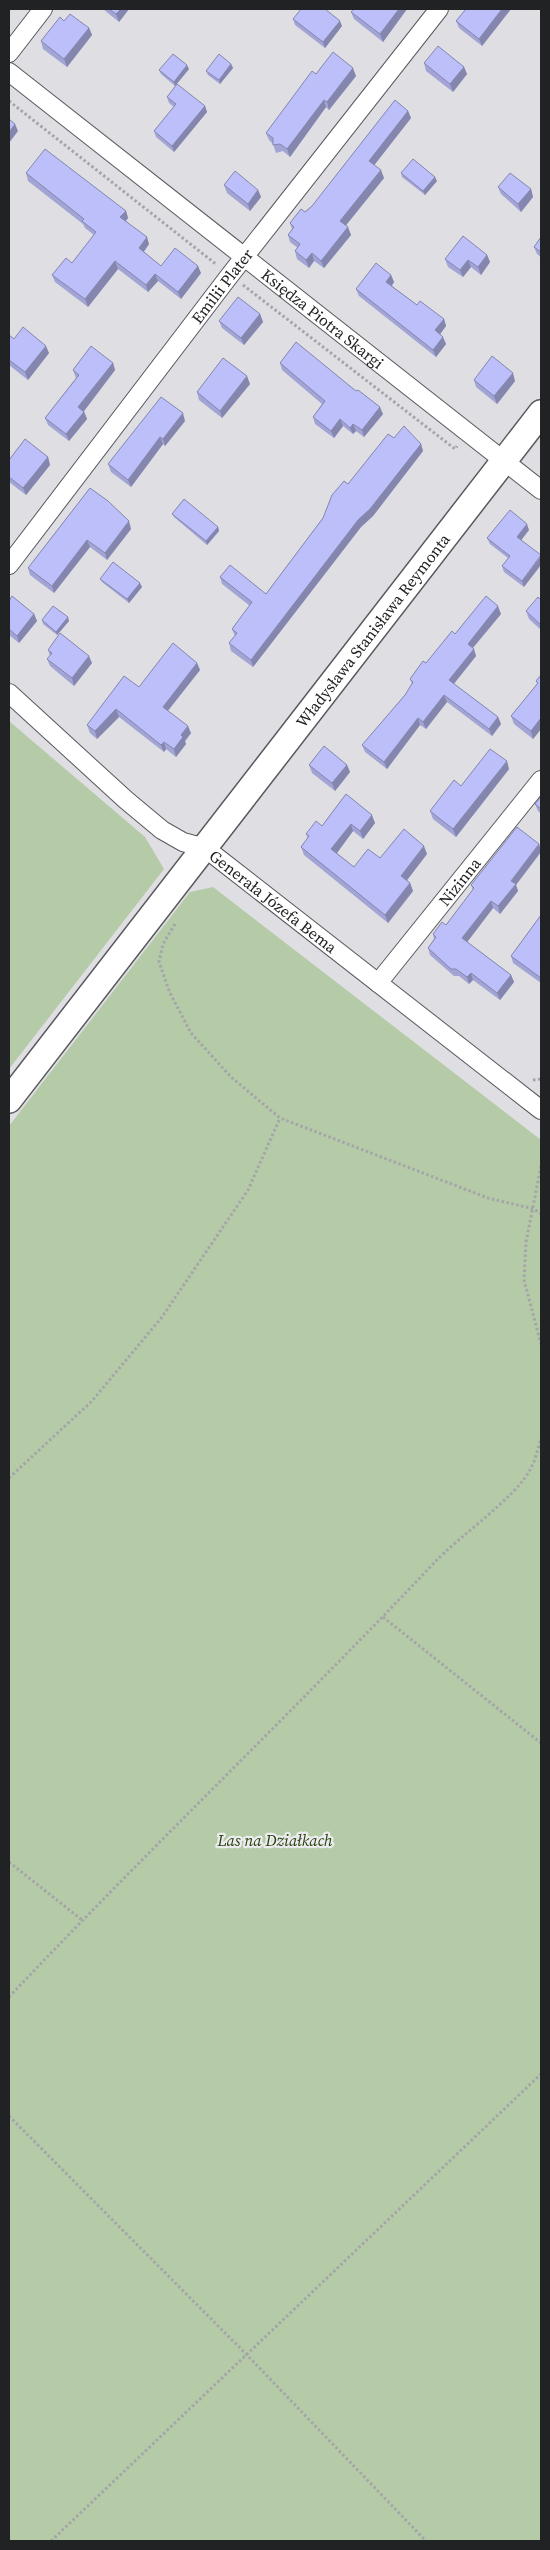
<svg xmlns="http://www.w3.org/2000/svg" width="550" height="2550" viewBox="0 0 550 2550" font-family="'Source Serif 4',serif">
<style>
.green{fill:#b5cba7}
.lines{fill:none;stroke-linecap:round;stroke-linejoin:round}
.street-casing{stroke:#58595d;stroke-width:20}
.secondary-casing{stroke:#58595d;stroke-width:28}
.path{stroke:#a4a5a9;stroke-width:3;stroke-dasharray:2.5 2.5;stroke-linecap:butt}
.street{stroke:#fff;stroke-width:18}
.secondary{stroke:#fff;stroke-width:25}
.wall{fill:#a2a4d6}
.shaded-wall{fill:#8486ae}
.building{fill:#bcbff9;stroke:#8486ae}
.labels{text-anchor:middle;stroke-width:4.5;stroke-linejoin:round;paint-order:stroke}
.street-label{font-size:16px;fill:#212223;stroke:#ebebf0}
.park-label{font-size:16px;font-style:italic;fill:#28440a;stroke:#ebebf0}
</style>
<rect width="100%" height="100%" fill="#dedee3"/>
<g class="green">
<path d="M9,721l136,116 19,32 -155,200z"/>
<path d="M213,887l328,253v1401h-532v-1415l181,-234z"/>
</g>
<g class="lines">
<g class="street-casing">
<g id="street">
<path d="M9,53l34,-44"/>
<path id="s1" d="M9,72l532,418"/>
<path id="s2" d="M9,565l221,-290 209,-266"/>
<path id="s3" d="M9,693l117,107 36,30 21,12 22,6 336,262"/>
<path id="s4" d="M378,983l163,-203"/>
</g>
</g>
<g class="secondary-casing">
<g id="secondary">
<path id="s5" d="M9,1100l532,-687"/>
</g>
</g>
<g class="path">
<path d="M9,101l208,164"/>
<path d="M243,285l212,164 2,-3"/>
<path d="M175,924l-12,20 -4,18 11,31 21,40 40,44 49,41 208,80 46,11 7,5"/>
<path d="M533,1080l8,-1"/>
<path d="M541,1166l-15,76 -2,38 17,64"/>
<path d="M9,1478l83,-77 70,-84 86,-127 32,-72"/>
<path d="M383,1617l158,126"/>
<path d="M9,1862l73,58"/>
<path d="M9,1997c139,-147 286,-287 425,-434 25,-27 82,-65 97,-95 5,-9 7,-20 10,-30"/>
<path d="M9,2116l238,239 179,186"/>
<path d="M51,2541l490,-467"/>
</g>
<use href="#street" class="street"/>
<use href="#secondary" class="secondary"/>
</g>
<g class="wall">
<path d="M103,9h26l-10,13z"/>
<path d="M407,9l-24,33 -29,-23 -3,-7z"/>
<path d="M466,9h45l-29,37 -23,-18 -3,-7z"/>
<path d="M293,19l49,7 -17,22 -30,-23z"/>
<path d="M64,21l25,7 3,7 -25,32 -24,-18 -2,-8z"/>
<path d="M424,63l40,4 3,7 -14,18 -27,-21z"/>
<path d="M231,64l2,4 -13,16 -12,-9 -2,-4z"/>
<path d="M189,69l-14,17 -14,-12 -2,-4z"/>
<path d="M316,74l40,2 -27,34 -3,-3 -36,50 -7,-6 -7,2 -3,-9 -4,-4 -3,-7z"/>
<path d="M167,97l38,9 2,6 -33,40 -18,-15 -2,-6 20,-24 -5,-4z"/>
<path d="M408,111l3,7 -37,47 10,13 -38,47 5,10 -27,33 -10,-7 -5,7 -12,-9 -2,-8 3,-3 -8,-6 -2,-7 4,-6 -2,-6 22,-17z"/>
<path d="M26,173l100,38 2,7 -2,3 23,23 -5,8 17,14 40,7 -20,26 -23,-18 -10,11 -30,-23 -30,38 -33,-25 -3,-7 20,-12 22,-28 -9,-7 -2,-4 -55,-43z"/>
<path d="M401,173l36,8 -12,14 -23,-18z"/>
<path d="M224,185l34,5 3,7 -11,14 -23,-18z"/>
<path d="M498,187l33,2 2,8 -12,15 -20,-18z"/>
<path d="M541,237v20l-4,-3 -3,-7z"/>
<path d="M487,255l3,7 -9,13 -10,-8 -8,10 -15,-10 -3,-8z"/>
<path d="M391,275l3,7 -2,4 25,19 27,14 2,7 -6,8 6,10 -10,13 -77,-61 -3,-7z"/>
<path d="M260,314l3,8 -19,23 -22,-17 -3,-7z"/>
<path d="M9,335l5,4 35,14 -21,27 -19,-15z"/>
<path d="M113,363l2,7 -31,41 3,8 -18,22 -21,-16 -3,-7 31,-40 -3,-8z"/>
<path d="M280,363l103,51 -19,23 -8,-6 -3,3 -10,-8 -9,12 -19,-14 -2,-7 9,-13 -40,-34z"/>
<path d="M474,380l41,1 -18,23 -21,-17z"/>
<path d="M250,384l-28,34 -23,-18 -2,-8z"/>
<path d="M185,421l-20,25 -2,-2 -32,43 -20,-15 -3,-8z"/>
<path d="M394,438l27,6 2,7 -50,65 -12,11 -108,140 -22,-16 -2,-8 6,-7 -3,-7 18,-23 -28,-22 -2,-7 46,17 57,-76 25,-34z"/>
<path d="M48,457l2,8 -24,30 -17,-13v-22z"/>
<path d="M90,488l41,41 -24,31 -17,-13 -36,46 -24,-18 -2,-7z"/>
<path d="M172,514l46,13 1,4 -12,14 -33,-28z"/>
<path d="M529,530l-8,10 3,47 -20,-15 -2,-6 6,-8 -18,-14 -3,-6z"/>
<path d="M100,579l42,8 -13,16 -27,-21z"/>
<path d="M541,600v30l-12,-11 -3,-8z"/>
<path d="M9,601l25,13 3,7 -18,22 -10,-8z"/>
<path d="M501,614l-28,34 3,8 -22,28 44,33 3,7 -9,12 -45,-34 -21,27 -6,-4 -33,44 -22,-17 -3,-7 43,-50 7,-11 -2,-5 45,-45z"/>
<path d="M42,620l27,1 -12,14 -14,-11z"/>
<path d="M48,650l44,13 -18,23 -24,-20 -3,-7 3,-3z"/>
<path d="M197,663l3,7 -32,41 23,22 -6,8 1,3 -10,13 -10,-8 -2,3 -45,-35 -22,22 -7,-6 -3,-8 52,-38z"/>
<path d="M541,675v54l-8,10 -19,-15 -3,-8 26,-32 -1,-3z"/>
<path d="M309,765h38l3,7 -15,19 -23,-18z"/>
<path d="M509,769l-53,68 -23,-18 -3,-8 31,-25z"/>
<path d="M346,794l29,29 -12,16 -10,-8 -16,22 17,14 26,-9 47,-4 -20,26 3,3 3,8 -25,32 -84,-68 -3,-8 7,-9 -2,-4 16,-8z"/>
<path d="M541,797v17l-3,-3 -3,-7z"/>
<path d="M471,885h45l2,6 -18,23 -7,-6 -26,34 44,33 3,7 -14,18 -27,-20 -4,4 -10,-8h-5l-24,-21 -2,-7 6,-9 -1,-5 13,-9 27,-35z"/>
<path d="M541,915v68l-28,-20 -2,-7z"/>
</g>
<g class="shaded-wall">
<path d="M121,9h8l-10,13 -3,-8z"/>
<path d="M399,9h8l-24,33 -3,-8z"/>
<path d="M502,9h9l-29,37 -3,-7z"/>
<path d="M340,21l2,5 -17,22 -2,-6z"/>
<path d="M89,28l3,7 -25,32 -3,-8z"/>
<path d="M231,64l2,4 -13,16 -1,-4z"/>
<path d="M187,65l2,4 -14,17 -1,-4z"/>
<path d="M464,67l3,7 -14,18 -3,-8z"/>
<path d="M353,68l3,8 -27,34 -2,-8z"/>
<path d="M324,100l2,7 -36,50 -3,-8z"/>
<path d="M205,106l2,6 -33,40 -2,-6z"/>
<path d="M408,111l3,7 -39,50 -3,-7z"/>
<path d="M15,124l3,7 -9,12v-11z"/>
<path d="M381,170l3,8 -41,51 -3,-8z"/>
<path d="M435,177l2,4 -12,14 -2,-4z"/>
<path d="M531,189l2,8 -12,15 -3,-8z"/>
<path d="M258,190l3,7 -11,14 -2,-7z"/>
<path d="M126,211l2,7 -5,6 -3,-7z"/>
<path d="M348,227l3,8 -27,33 -3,-7z"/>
<path d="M147,237l2,7 -8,11 -2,-7z"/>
<path d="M312,253l2,8 -5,7 -3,-8z"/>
<path d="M487,255l3,7 -9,13 -3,-8z"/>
<path d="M468,260l3,7 -8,10 -3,-7z"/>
<path d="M115,261l3,8 -30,38 -3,-8z"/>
<path d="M198,266l3,7 -20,26 -3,-7z"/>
<path d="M155,274l3,7 -10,11 -2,-7z"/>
<path d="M391,275l3,7 -5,7 -3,-7z"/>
<path d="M260,314l3,8 -19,23 -3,-7z"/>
<path d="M444,319l2,7 -8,11 -3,-7z"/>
<path d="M443,337l3,7 -10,13 -3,-7z"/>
<path d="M46,346l3,7 -21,27 -3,-8z"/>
<path d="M113,363l2,7 -34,45 -3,-8z"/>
<path d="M513,373l2,8 -18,23 -3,-8z"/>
<path d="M247,376l3,8 -28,34 -2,-7z"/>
<path d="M380,407l3,7 -19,23 -2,-7z"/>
<path d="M84,412l3,7 -18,22 -3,-7z"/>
<path d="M183,413l2,8 -20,25 -2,-7z"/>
<path d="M340,419l3,7 -9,12 -3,-7z"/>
<path d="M353,424l3,7 -3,3 -3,-6z"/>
<path d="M160,437l3,7 -32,43 -3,-7z"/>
<path d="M421,444l2,7 -50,65 -12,11 -108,140 -2,-7 107,-140z"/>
<path d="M48,457l2,8 -24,30 -3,-7z"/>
<path d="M129,521l2,8 -24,31 -2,-7z"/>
<path d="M527,524l2,6 -10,13 -2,-6z"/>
<path d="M218,527l1,4 -12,14 -1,-4z"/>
<path d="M87,540l3,7 -36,46 -2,-7z"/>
<path d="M541,556v9l-17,22 -2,-6z"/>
<path d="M140,583l2,4 -13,16 -2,-4z"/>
<path d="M498,606l3,8 -31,37 -2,-7z"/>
<path d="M34,614l3,7 -18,22 -2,-7z"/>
<path d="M68,617l1,4 -12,14 -1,-3z"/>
<path d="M474,649l2,7 -25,31 -2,-7z"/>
<path d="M89,656l3,7 -18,23 -2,-8z"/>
<path d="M197,663l3,7 -35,44 -2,-7z"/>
<path d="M444,695l3,7 -21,27 -3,-7z"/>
<path d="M116,709l3,8 -22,22 -2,-8z"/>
<path d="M498,717l3,7 -9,12 -3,-7z"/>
<path d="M418,718l2,7 -33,44 -3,-7z"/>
<path d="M541,718v11l-8,10 -2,-8z"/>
<path d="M188,726l3,7 -6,8 1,3 -10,13 -2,-8 7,-14z"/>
<path d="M164,742l2,7 -2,3 -3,-7z"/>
<path d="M507,761l2,8 -53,68 -3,-8z"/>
<path d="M347,765l3,7 -15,19 -3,-8z"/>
<path d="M372,815l3,8 -12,16 -3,-8z"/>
<path d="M351,824l2,7 -19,26 -3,-8z"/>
<path d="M539,844l2,6v2l-25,33 2,6 -18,23 -2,-8 13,-25z"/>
<path d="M424,846l3,8 -23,30 -3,-8z"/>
<path d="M410,883l3,8 -25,32 -3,-8z"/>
<path d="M491,901l2,7 -28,37 -3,-7z"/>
<path d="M471,973l2,7 -4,4 -2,-7z"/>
<path d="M511,975l3,7 -14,18 -3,-7z"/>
</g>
<g class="building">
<path d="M109,9h12l-5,5z"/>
<path d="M301,9h24l15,12 -17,21 -30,-23z"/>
<path d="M354,9h45l-19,25 -29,-22z"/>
<path d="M466,9h36l-23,30 -23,-18z"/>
<path d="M70,14l19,14 -25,31 -23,-18 19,-24 4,4z"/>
<path d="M438,46l26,21 -14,17 -26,-21z"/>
<path d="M333,52l20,16 -26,34 -3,-2 -37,49 -7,-5 -7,1v-7l-7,-5 46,-62 4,3z"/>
<path d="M173,54l14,11 -13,17 -15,-12z"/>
<path d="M219,54l12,10 -12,16 -13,-9z"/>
<path d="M177,84l28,22 -33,40 -18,-15 22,-27 -9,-7z"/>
<path d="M395,100l13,11 -39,50 12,9 -41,51 8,6 -27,34 -9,-8 -6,7 -11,-9 5,-7 -12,-9 6,-8 -4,-4 11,-14 4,3 7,-6z"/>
<path d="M9,119l6,5 -6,8z"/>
<path d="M45,149l81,62 -6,6 27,20 -8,11 22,18 14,-18 23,18 -20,26 -23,-18 -9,11 -31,-24 -30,38 -33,-24 14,-17 6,5 24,-31 -14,-11 2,-2 -58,-46z"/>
<path d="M413,159l22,18 -12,14 -22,-18z"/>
<path d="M235,171l23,19 -10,14 -24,-19z"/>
<path d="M510,173l21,16 -13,15 -20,-17z"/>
<path d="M463,236l24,19 -9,12 -10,-7 -8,10 -15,-11z"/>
<path d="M541,237v15l-7,-5z"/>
<path d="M376,263l15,12 -5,7 31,23 3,-4 24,18 -9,11 8,7 -10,13 -77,-61z"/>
<path d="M238,297l22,17 -19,24 -22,-17z"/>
<path d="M23,327l23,19 -21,26 -16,-12v-25l5,4z"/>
<path d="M296,342l60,49 2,-1 22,17 -18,23 -9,-6 -3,4 -10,-9 -9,12 -18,-14 12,-16 -45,-38z"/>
<path d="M91,346l22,17 -35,44 6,5 -18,22 -21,-16 34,-43 -6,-5z"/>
<path d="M492,356l21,17 -19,23 -20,-16z"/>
<path d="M223,358l24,18 -27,35 -23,-19z"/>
<path d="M161,397l22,16 -20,26 -3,-2 -32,43 -20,-16z"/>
<path d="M404,426l17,18 -51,65 -12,11 -107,140 -22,-17 8,-10 -5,-4 20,-27 -32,-25 10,-12 36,29 57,-76 9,-23 12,-14 4,3 40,-50 6,4z"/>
<path d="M25,439l23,18 -25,31 -14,-11v-17z"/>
<path d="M90,488l18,13 21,20 -24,32 -18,-13 -35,46 -24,-18z"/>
<path d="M184,499l34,28 -12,14 -34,-27z"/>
<path d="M510,510l17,14 -10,13 24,18 -19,26 -20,-15 8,-10 -23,-18z"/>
<path d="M113,562l27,21 -13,16 -27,-20z"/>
<path d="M12,596l22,18 -17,22 -8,-7v-28z"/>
<path d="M486,596l12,10 -30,38 6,5 -25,31 49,37 -9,12 -45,-34 -21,27 -5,-4 -34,44 -22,-17 43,-50 8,-13 -3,-3 13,-18 3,2 26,-32 3,3z"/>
<path d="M538,597l3,3v25l-15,-14z"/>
<path d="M53,606l15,11 -12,15 -14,-12z"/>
<path d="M60,633l29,23 -17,22 -25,-19 5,-6 -4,-3z"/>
<path d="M173,643l24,20 -34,44 25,19 -7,9 2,2 -9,12 -10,-7 -3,3 -45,-36 -21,22 -8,-6 37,-49 15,11z"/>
<path d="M541,675v43l-10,13 -20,-15 27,-33 -2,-2z"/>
<path d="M324,746l23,19 -15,18 -23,-18z"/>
<path d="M490,749l17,12 -54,68 -23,-18 24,-31 7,6z"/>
<path d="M346,794l26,21 -12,16 -9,-7 -20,25 23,18 14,-18 12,9 24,-29 20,17 -23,30 9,7 -25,32 -84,-68 8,-11 -3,-2 10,-13 6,5z"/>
<path d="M541,797v12l-6,-5z"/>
<path d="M517,827l22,17 -28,37 5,3 -18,22 -7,-5 -29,37 49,37 -14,18 -26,-20 -4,4 -11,-8h-5l-23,-21 8,-11 -3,-3 9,-12 4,3 28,-37 -3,-3z"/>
<path d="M541,915v63l-30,-22z"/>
</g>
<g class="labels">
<g class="street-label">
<text dy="6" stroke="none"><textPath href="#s2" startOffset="351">Emilii Plater</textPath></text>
<text dy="6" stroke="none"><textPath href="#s1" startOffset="399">Księdza Piotra Skargi</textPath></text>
<text dy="6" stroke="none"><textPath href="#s5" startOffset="594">Władysława Stanisława Reymonta</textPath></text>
<text dy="6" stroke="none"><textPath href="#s4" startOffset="130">Nizinna</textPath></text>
<text dy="6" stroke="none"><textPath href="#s3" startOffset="339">Generała Józefa Bema</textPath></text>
</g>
<g class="park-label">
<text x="275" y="1846">Las na Działkach</text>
</g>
</g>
<rect width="550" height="2550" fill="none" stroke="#212223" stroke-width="20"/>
</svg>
